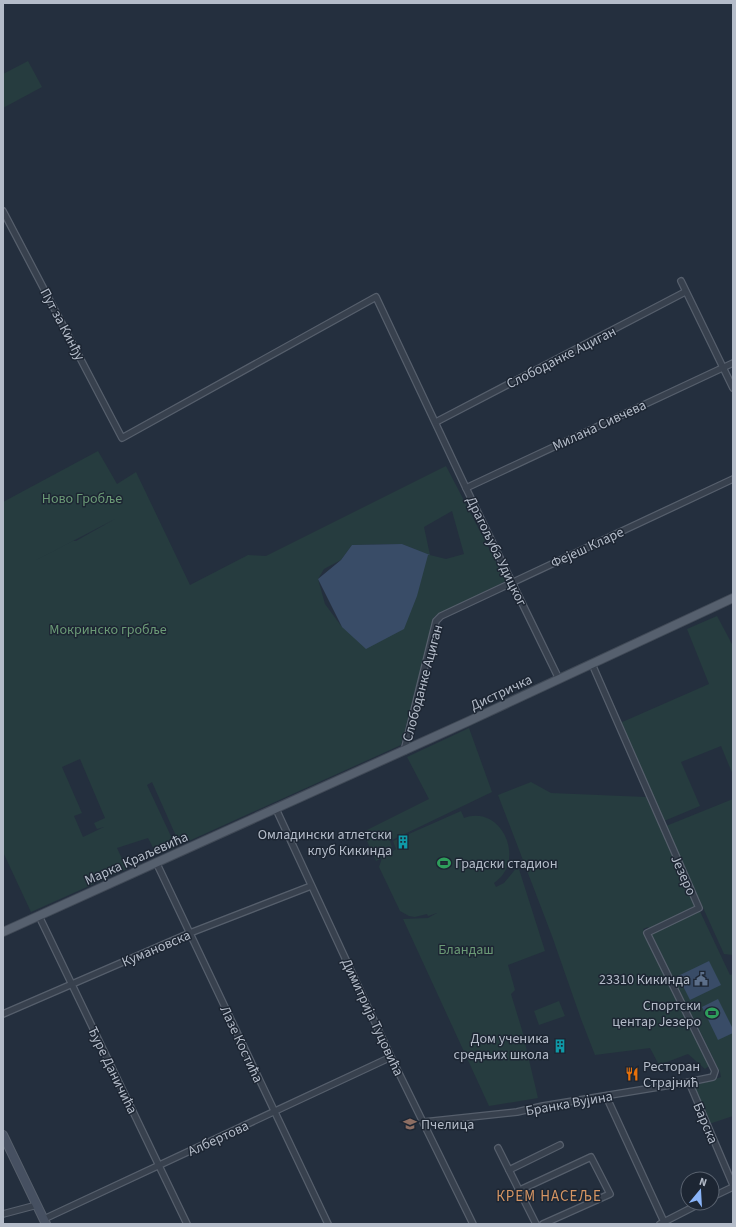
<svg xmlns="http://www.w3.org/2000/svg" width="736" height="1227" viewBox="0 0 736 1227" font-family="'Source Sans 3',sans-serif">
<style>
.green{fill:#263c3f;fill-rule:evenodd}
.water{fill:#394c67}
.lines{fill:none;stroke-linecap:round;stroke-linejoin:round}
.street-casing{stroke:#565f6c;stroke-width:8}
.secondary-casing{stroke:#565f6c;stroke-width:10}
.primary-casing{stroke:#414a57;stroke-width:10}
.street{stroke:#38414e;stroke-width:5.5}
.secondary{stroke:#465061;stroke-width:8}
.primary{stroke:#56606e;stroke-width:8}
.labels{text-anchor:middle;stroke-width:3;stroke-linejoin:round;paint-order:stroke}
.street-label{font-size:14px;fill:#b4bcc9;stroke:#1d2633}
.park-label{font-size:14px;fill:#6b9a76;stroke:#1d2633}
.poi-label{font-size:14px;fill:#b4bcc9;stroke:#1d2633;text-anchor:end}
.neighbourhood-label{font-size:15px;letter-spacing:1px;fill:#d59563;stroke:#1d2633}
</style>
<rect width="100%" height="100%" fill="#242f3e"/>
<g class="green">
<path d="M28,61l14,26 -39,21v-34z"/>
<path d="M98,451l19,33 19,-12 54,113 58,-30 18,1 180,-90 60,115 -72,36 -33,128 -221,100 -28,-63 -5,3 29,62 -19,8 -9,-17 -31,10 10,21 -96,43 -28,-60v-350zM452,511l12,43 -18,5 -16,-4 -6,-28zM115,519l-39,22h-3l-52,27zM402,544l27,11h-1l-86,72 -17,-23 -7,-25 6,-10 17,-9 11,-15zM80,759l25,59 -11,5 3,6 7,-2 -21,10 -9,-21 8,-3 -20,-46z"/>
<path d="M717,616l16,30v129l-12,-29 -40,16 19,44 -36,15 -44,-98 89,-39 -22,-55z"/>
<path d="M469,728l23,64 -102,49 3,10 3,-2 -3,-8 68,-30 3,7c38,-14 63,43 30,65l2,4 8,-4 14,-17 27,85 -37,14 7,25 -4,4 11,36 16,68 -49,8 -86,-187 25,-1 9,-5 -9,3 -1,-2 -12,3 -6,-1 -9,-5 -21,-44 3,-9 -6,3 -13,-29 66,-33 -22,-42z"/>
<path d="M531,782l20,11 95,4 84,178 3,-1v142l-24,8 -15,-38 27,-9 -1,-5 -72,-145 -5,2 66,137 -4,3 -17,-15 -29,11 -9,-17 -55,7 -14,-36 -29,-83 -54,-141z"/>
<path d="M733,799v156l-9,-1 -58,-128z"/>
<path d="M559,1001l6,15 -26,9 -5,-14z"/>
</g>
<g class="water">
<path d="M402,544l28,11h-2l-11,41 -13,33 -38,20 -24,-22 -24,-48 23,-19 11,-15z"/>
<path d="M709,961l12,24 -31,15 -12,-24z"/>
<path d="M718,999l15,30v4l-15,7 -16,-33z"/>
</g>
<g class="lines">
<g class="street-casing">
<g id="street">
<path d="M3,211l119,227 254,-141 90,191 93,191"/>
<path d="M681,281l52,107"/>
<path d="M436,422l249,-130"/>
<path d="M466,488l267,-125"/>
<path d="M404,751l32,-130 5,-5 292,-137"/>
<path d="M276,809l115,248 82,167"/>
<path d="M157,864l171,360"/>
<path d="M39,916l148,308"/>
<path d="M3,1014l187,-81 121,-47"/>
<path d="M689,1082l44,103"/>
<path d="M606,1096l59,128"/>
<path d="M424,1122l93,-10 26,-6 146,-24 24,-5 2,-6 -68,-138 52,-25 -107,-244"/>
<path d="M498,1148l38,76"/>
<path d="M509,1170l51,-25"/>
<path d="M520,1190l71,-33 19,37 -67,30"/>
<path d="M712,1197l21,-10"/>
<path d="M3,1214l34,-9"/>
<path d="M44,1219l347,-162"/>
<path d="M660,1224l41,-21"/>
</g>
</g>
<g class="secondary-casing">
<path id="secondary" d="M3,1135l43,89"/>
</g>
<g class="primary-casing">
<path id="primary" d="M3,932l466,-211 264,-123"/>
</g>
<use href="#street" class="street"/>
<use href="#secondary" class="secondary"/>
<use href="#primary" class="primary"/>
</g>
<defs>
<g id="building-bare" transform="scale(1.08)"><path d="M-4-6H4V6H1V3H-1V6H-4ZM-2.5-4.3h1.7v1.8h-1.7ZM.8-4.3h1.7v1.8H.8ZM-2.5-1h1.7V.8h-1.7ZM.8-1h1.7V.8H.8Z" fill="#0f9aa8" stroke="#1d2633" stroke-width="2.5" paint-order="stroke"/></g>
<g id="stadium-bare" transform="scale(1.08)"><path d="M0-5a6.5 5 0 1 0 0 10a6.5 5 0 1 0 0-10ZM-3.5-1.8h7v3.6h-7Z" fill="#2e9e5b" stroke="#1d2633" stroke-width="2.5" paint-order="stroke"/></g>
<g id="civic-bare" transform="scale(1.08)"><path d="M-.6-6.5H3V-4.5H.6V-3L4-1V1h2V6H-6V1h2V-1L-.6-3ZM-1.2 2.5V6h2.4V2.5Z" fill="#5c6f8a" stroke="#1d2633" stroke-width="2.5" paint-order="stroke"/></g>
<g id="restaurant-bare" transform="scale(1.08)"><path d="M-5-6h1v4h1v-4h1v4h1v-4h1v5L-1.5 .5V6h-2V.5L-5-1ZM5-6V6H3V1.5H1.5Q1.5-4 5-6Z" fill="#e8710a" stroke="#1d2633" stroke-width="2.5" paint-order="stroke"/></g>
<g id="school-bare" transform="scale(1.08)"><path d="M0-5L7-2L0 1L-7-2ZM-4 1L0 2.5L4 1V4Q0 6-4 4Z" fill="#8d6e63" stroke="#1d2633" stroke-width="2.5" paint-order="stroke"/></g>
</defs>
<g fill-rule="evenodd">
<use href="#building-bare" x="403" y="842"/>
<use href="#stadium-bare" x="444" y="863"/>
<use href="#civic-bare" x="701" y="979"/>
<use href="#stadium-bare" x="712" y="1013"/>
<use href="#building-bare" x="560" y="1046"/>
<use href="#restaurant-bare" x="632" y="1074"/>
<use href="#school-bare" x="410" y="1124"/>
</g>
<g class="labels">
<g class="street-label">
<text transform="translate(63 324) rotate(62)" y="5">Пут за Кинђу</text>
<text transform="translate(561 357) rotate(-27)" y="5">Слободанке Ациган</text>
<text transform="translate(599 425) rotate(-25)" y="5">Милана Сивчева</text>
<text transform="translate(587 547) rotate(-25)" y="5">Фејеш Кларе</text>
<text transform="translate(497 551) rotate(64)" y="5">Драгољуба Удицког</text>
<text transform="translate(422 683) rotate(-75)" y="5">Слободанке Ациган</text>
<text transform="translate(501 692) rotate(-25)" y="5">Дистричка</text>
<text transform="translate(136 858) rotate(-24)" y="5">Марка Краљевића</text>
<text transform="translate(684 875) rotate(66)" y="5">Језеро</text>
<text transform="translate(156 948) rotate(-23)" y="5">Кумановска</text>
<text transform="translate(373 1017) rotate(65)" y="5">Димитрија Туцовића</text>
<text transform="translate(242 1044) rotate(65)" y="5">Лазе Костића</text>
<text transform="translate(113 1070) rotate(64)" y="5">Ђуре Даничића</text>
<text transform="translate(569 1103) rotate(-10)" y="5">Бранка Вујина</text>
<text transform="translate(706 1123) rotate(67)" y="5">Барска</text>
<text transform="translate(218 1138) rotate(-25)" y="5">Албертова</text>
</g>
<g class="park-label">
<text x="82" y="503">Ново Гробље</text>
<text x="108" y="634">Мокринско гробље</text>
<text x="466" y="954">Бландаш</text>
</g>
<g class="poi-label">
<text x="392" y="839">Омладински атлетски<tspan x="392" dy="16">клуб Кикинда</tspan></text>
<text x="455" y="868" text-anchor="start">Градски стадион</text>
<text x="690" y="984">23310 Кикинда</text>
<text x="701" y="1010">Спортски<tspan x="701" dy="16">центар Језеро</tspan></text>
<text x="549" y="1043">Дом ученика<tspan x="549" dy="16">средњих школа</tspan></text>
<text x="643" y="1071" text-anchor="start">Ресторан<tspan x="643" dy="16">Страјнић</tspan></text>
<text x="421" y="1129" text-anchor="start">Пчелица</text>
</g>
<g class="neighbourhood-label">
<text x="549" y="1201">КРЕМ НАСЕЉЕ</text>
</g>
</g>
<rect width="736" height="1227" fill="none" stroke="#b4bcc9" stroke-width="8"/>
<g transform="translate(700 1191) rotate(18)"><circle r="19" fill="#1d2633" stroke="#59626f"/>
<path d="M0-3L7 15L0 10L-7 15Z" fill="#8ab4f8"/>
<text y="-6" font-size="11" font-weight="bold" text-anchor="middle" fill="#b4bcc9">N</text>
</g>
</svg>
